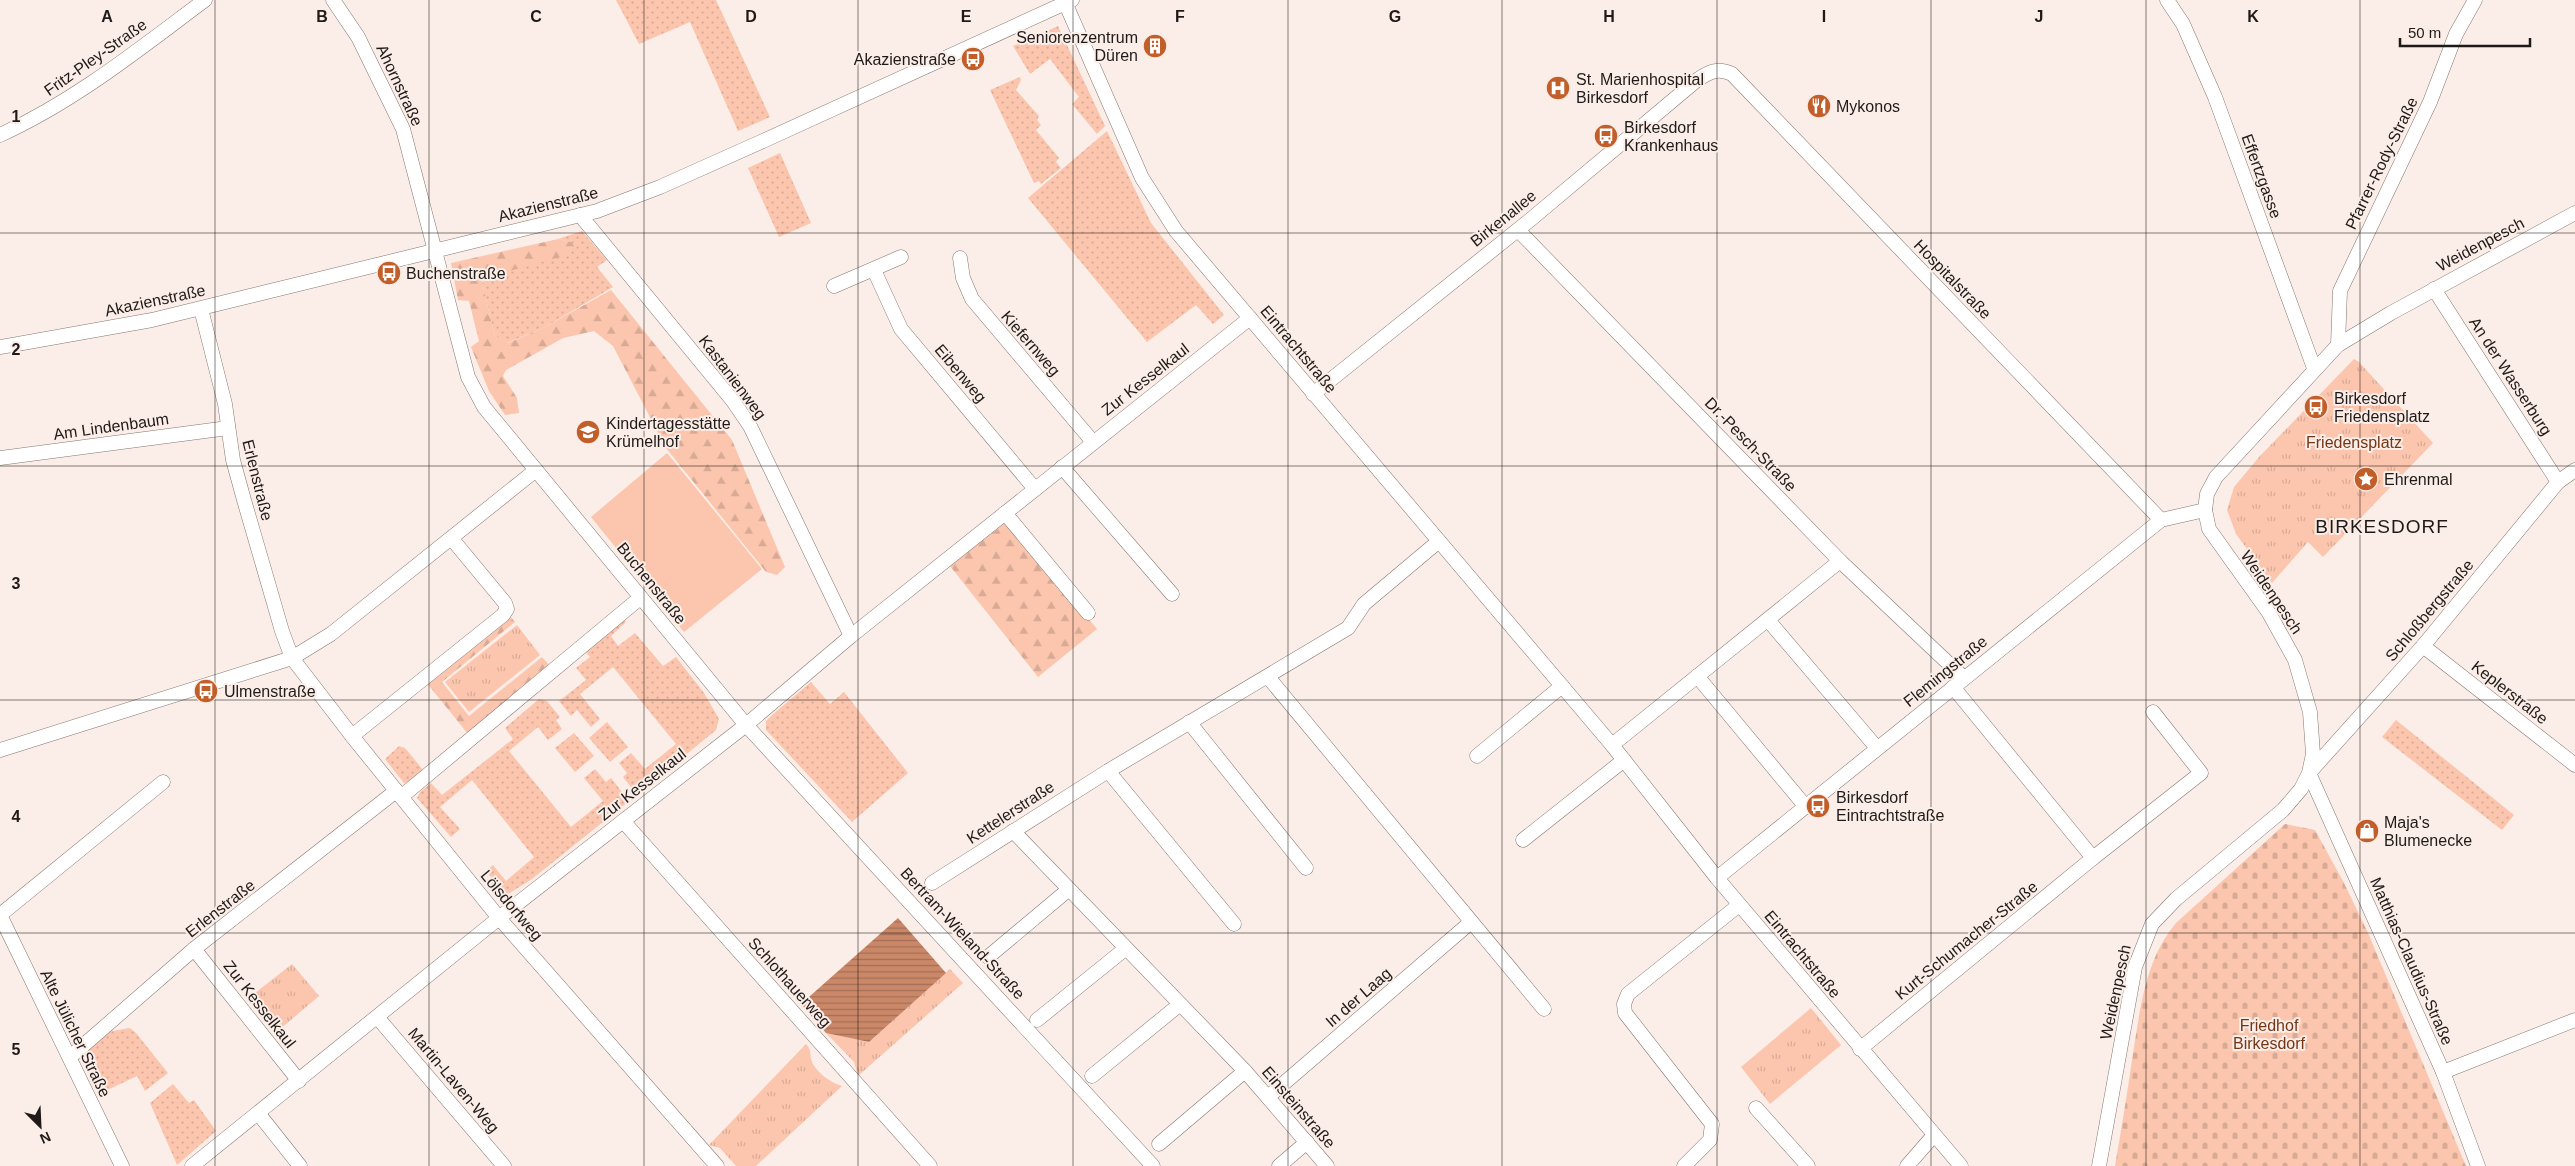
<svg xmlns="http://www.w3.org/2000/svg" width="2575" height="1166" viewBox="0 0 2575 1166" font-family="Arial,sans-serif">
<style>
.grass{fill:url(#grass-dots)}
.forest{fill:url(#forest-firs)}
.cemetery{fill:url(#cemetery-stones)}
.park{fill:url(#park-tufts)}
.pitch{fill:#fcc6ae}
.water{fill:url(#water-rules)}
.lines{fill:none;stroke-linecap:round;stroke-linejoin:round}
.street-casing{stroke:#847772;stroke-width:15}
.street{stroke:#fff;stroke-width:14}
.grid{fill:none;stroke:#1f1a18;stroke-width:1;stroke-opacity:0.55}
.labels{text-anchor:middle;stroke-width:4;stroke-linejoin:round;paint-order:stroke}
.poi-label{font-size:16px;fill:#1f1a18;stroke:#fbede7;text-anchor:start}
.street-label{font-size:16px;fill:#1f1a18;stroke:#fbede7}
.park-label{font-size:16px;fill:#743614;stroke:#fbede7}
.quarter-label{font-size:19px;letter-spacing:1px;fill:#1f1a18;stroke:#fbede7}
.grid-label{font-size:16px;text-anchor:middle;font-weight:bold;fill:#1f1a18;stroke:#fbede7;stroke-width:4;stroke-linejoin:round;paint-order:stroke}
</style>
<defs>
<pattern id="grass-dots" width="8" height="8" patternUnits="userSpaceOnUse" patternTransform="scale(1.25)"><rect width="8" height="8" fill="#fcc6ae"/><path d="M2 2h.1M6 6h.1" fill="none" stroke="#d8aa95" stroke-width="1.8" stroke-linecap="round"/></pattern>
<pattern id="forest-firs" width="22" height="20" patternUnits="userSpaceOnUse" patternTransform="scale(1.25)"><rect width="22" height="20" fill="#fcc6ae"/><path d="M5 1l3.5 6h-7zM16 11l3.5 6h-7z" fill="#d8aa95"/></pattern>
<pattern id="cemetery-stones" width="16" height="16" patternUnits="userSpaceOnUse" patternTransform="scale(1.25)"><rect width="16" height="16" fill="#fcc6ae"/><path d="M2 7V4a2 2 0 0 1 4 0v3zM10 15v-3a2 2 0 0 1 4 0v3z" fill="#d8aa95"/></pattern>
<pattern id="park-tufts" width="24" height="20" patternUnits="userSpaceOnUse" patternTransform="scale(1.25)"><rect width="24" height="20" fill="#fcc6ae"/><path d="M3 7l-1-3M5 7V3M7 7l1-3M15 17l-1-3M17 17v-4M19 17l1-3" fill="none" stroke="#d8aa95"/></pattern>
<pattern id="water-rules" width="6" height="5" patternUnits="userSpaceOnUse" patternTransform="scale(1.25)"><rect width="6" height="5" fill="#cb8869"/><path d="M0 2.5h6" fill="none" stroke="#a46e55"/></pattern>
</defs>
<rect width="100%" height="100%" fill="#fbede7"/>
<g class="grass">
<path d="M616,0h100l54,117 -32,14 -48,-109 -51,22z"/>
<path d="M1058,26l47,100 -8,8 -25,-30 7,-7 -29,-38 -20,15 -17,-28z"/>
<path d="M1020,77l1,3 -5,10 23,26 -2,4 4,5 -5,5 23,28 -3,4 5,6 -20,16 -2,-3 -5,2 -44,-93z"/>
<path d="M1107,131l44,92 73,92 -11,9 -17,-19 -49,37 -119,-144z"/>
<path d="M780,153l31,70 -32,14 -31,-69z"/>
<path d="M582,231l25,29 -10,7 16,20 -68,40 -38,16 -12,-7 -13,-53 8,-7 81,-34 -13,-3z"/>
<path d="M624,619l2,3 -15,14 7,10 17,-13 28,33 13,-9 28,36 15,26 -3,11 -76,62h-5l-12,-15 4,-4 -8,-10 12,-10 14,16 31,-25 -63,-77 -33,27 20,25 -9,8 -14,-17 -6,6 -12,-15 27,-21 -10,-12 14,-11 -5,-6z"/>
<path d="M811,682l19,22 14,-12 64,81 -56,49 -86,-92v-9l6,-6z"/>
<path d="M539,699l8,2 13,16 -4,3 6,9 -14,11 -10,-13 -29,24 62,76 32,-26 -19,-23 11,-9 11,13 5,-4 18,23 -97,78 -24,15 -13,-1 -7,-8 6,-4 -8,-10 7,-6 13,16 28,-24 -62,-77 -32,27 20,22 -9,8 -34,-39 3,-6 11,-9 11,12 71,-56 -8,-11z"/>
<path d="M2396,720l118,95 -12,15 -120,-93z"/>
<path d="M607,722l21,25 -18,15 -21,-24z"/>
<path d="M574,733l20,23 -19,16 -20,-24z"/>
<path d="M399,746l6,2 19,23 -13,11 -7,1 -19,-24z"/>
<path d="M130,1028l6,5 32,40 -23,18 -8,-15 -38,18 -19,-39 27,-23z"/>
<path d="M173,1084l16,19 5,-3 22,31 -39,34 -27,-62z"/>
</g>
<g class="forest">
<path d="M558,239l13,3 5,6 -8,7 -78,21 -8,6 13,54 13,7 37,-16 66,-37 121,150 53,127 -8,8 -11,-3 -100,-124 -53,-102 -19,-15 -31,7 -57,32 -3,6 14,22 2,15 -14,2 -16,-24 -18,-44 8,-6 -10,-40 -11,-1 -7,-37z"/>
<path d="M1008,521l89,108 -59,48 -88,-111z"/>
<path d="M509,615l6,7 -73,60 27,34 73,-59 9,10 -83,67 -42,-52z"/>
</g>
<path class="cemetery" d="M2285,824l30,6 29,53 24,50 98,233h-351c6,-35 12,-71 17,-106 8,-48 12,-99 44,-137z"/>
<g class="park">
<path d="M2354,359l5,3 74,81 -110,114 -15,-15 -36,41 -36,-49 -9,-24 7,-23 25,-30z"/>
<path d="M517,625l23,30 -71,57 -24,-30z"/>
<path d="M292,964l27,32 -40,34 -28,-34z"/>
<path d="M950,969l13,14 -105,93 -4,-14 -28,-29 43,9z"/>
<path d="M1811,1008l30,37 -71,59 -29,-37z"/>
<path d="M806,1044c5,6 4,8 5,15 3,12 20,24 31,27l-86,80h-20l-16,-18 -11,-3z"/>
</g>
<path class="pitch" d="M667,453l95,116 -78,63 -93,-115z"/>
<path class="water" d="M898,918l48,55 -77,69 -43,-9 -25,-29z"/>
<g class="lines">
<g class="street-casing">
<g id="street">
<path d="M333,0l25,37 45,92 65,248 16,30 262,318 407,441"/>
<path d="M1064,0l78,178 34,53 436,514 105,133 244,288"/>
<path d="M2167,0l16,24 32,73 99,271"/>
<path d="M0,135c75,-34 139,-86 205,-135"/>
<path d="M580,215l153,186 17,25 101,210"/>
<path d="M1518,230l322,331 124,117"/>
<path d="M960,258l3,20 9,21 121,143"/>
<path d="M874,270l27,59 134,160"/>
<path d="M834,286l67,-29"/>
<path d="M2434,289l124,193"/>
<path d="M201,309l24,95 8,56 11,40 38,131 10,27 60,78 147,182 218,248"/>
<path d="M2338,345l2,-54 90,-189 26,-68 19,-34"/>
<path d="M0,347l152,-27 445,-109 63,-24 103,-46 309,-141"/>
<path d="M1313,394l217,-174 167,-140c12,-8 21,-13 35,-6l429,446"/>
<path d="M0,458l228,-30"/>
<path d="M1062,467l110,127"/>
<path d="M1005,513l83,100"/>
<path d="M1768,620l109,128"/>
<path d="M2423,646l152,119"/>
<path d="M1697,676l109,131"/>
<path d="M1268,677l276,332"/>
<path d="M1953,687l140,171 108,-85 -48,-61"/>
<path d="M1189,722l117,146"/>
<path d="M352,736l151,-121 4,-6 -2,-6 -53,-64"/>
<path d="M1612,745l228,-184"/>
<path d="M0,750l292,-92 39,-24 205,-164"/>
<path d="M1477,756l85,-70"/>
<path d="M1108,771l126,153"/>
<path d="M401,797l239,-199"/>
<path d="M623,821l307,345"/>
<path d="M1013,831l232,240 82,95"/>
<path d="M1523,840l101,-80"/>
<path d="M1717,878l444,-358 44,-10"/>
<path d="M932,883l176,-112 240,-143 16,-24 75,-63"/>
<path d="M0,915l122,251"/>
<path d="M0,915l163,-133"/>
<path d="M194,949l105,132"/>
<path d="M988,957l80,-67"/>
<path d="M377,1017l127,149"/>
<path d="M1037,1020l88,-71"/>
<path d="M1860,1049l233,-191"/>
<path d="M70,1057l124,-108 202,-158"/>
<path d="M2443,1072l132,-52"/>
<path d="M1092,1076l87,-71"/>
<path d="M1268,1097l203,-175"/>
<path d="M1756,1108l52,58"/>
<path d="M258,1113l42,53"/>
<path d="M1159,1144l86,-73"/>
<path d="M192,1166l307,-248 247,-193 105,-89 399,-318"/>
<path d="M1279,1166l28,-24"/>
<path d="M1684,1166l26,-26 2,-16 -87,-111 -1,-9 4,-10 111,-89"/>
<path d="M1907,1166l27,-31"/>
<path d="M2099,1166l36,-199 17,-43 24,-25 107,-89 18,-21 8,-16 4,-19 -3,-42 -15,-52 -26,-47 -60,-84 -4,-19 2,-16 9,-17 122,-132 53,-32 184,-100"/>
<path d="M2478,1166l-35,-94 -134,-299 114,-127 135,-164 17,-12"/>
</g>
</g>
<use href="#street" class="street"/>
</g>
<path class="grid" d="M215,0v1166M429,0v1166M644,0v1166M858,0v1166M1073,0v1166M1288,0v1166M1502,0v1166M1717,0v1166M1931,0v1166M2146,0v1166M2360,0v1166M0,233h2575M0,466h2575M0,700h2575M0,933h2575"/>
<defs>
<g id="building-disc" transform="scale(1.25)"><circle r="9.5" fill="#c25e29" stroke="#fbede7"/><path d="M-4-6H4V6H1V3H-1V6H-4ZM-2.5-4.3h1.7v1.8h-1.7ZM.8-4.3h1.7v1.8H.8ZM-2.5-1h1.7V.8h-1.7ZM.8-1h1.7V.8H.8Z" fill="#fff"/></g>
<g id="bus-disc" transform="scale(1.25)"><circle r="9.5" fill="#c25e29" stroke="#fbede7"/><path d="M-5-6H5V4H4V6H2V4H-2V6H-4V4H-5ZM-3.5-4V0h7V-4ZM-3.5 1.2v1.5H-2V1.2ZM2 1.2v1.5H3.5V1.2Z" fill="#fff"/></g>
<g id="hospital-disc" transform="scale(1.25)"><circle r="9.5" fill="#c25e29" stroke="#fbede7"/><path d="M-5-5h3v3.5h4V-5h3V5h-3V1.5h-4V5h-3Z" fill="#fff"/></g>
<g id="restaurant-disc" transform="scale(1.25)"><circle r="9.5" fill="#c25e29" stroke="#fbede7"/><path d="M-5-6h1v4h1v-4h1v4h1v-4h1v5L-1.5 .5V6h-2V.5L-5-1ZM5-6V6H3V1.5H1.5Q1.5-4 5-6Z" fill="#fff"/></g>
<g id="school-disc" transform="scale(1.25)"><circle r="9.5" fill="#c25e29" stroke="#fbede7"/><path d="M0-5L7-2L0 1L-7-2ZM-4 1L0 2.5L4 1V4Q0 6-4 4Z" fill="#fff"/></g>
<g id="sight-disc" transform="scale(1.25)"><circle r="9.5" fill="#c25e29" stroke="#fbede7"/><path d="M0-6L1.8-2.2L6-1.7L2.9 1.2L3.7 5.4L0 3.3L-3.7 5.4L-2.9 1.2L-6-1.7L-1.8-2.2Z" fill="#fff"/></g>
<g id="shop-disc" transform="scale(1.25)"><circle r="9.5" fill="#c25e29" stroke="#fbede7"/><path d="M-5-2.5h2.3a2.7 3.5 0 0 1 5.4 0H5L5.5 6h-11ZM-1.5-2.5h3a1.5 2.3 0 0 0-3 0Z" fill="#fff"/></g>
</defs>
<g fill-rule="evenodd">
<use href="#building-disc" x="1155" y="46"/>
<use href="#bus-disc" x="973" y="59"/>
<use href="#hospital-disc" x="1558" y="88"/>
<use href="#restaurant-disc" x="1819" y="106"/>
<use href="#bus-disc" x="1606" y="136"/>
<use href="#bus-disc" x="389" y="273"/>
<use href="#bus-disc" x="2316" y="407"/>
<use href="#school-disc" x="588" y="432"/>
<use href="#sight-disc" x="2366" y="479"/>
<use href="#bus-disc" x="206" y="691"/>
<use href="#bus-disc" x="1818" y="806"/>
<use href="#shop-disc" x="2367" y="831"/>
</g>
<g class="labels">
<g class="poi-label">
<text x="1138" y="43" text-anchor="end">Seniorenzentrum<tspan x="1138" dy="18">Düren</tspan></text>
<text x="956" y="65" text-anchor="end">Akazienstraße</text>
<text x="1576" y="85">St. Marienhospital<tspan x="1576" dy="18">Birkesdorf</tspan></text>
<text x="1836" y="112">Mykonos</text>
<text x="1624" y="133">Birkesdorf<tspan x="1624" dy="18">Krankenhaus</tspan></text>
<text x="406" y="279">Buchenstraße</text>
<text x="2334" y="404">Birkesdorf<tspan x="2334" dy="18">Friedensplatz</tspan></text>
<text x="606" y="429">Kindertagesstätte<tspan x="606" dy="18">Krümelhof</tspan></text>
<text x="2384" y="485">Ehrenmal</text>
<text x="224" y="697">Ulmenstraße</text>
<text x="1836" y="803">Birkesdorf<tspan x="1836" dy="18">Eintrachtstraße</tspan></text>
<text x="2384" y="828">Maja's<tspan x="2384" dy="18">Blumenecke</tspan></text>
</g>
<g class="street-label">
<text transform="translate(95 57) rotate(-35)" y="6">Fritz-Pley-Straße</text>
<text transform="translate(400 85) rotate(65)" y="6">Ahornstraße</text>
<text transform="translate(2381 163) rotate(-64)" y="6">Pfarrer-Rody-Straße</text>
<text transform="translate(2262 176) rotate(70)" y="6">Effertzgasse</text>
<text transform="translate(548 204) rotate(-14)" y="6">Akazienstraße</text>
<text transform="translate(1503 218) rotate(-39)" y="6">Birkenallee</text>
<text transform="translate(2480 244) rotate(-28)" y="6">Weidenpesch</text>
<text transform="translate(1953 279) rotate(46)" y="6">Hospitalstraße</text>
<text transform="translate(155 300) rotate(-12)" y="6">Akazienstraße</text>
<text transform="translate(1031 343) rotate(49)" y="6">Kiefernweg</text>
<text transform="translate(1299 349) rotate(50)" y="6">Eintrachtstraße</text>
<text transform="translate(961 373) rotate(50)" y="6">Eibenweg</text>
<text transform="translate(2511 376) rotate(57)" y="6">An der Wasserburg</text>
<text transform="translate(733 377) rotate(53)" y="6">Kastanienweg</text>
<text transform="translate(1145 379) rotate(-38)" y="6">Zur Kesselkaul</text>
<text transform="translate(111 426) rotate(-8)" y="6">Am Lindenbaum</text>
<text transform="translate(1751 444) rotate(46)" y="6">Dr.-Pesch-Straße</text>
<text transform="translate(258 480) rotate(76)" y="6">Erlenstraße</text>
<text transform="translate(652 583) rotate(51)" y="6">Buchenstraße</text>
<text transform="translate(2272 592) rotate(56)" y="6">Weidenpesch</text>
<text transform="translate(2429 610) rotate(-50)" y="6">Schloßbergstraße</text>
<text transform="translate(1945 671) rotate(-39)" y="6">Flemingstraße</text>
<text transform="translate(2510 692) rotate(38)" y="6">Keplerstraße</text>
<text transform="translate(642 784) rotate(-38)" y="6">Zur Kesselkaul</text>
<text transform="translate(1010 812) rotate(-33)" y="6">Kettelerstraße</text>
<text transform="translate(512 905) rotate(50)" y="6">Lölsdorfweg</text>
<text transform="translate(220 908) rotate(-38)" y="6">Erlenstraße</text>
<text transform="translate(963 933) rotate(47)" y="6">Bertram-Wieland-Straße</text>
<text transform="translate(1966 940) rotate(-39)" y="6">Kurt-Schumacher-Straße</text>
<text transform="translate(1803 954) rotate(50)" y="6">Eintrachtstraße</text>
<text transform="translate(2412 961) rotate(66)" y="6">Matthias-Claudius-Straße</text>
<text transform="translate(790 982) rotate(48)" y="6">Schlothauerweg</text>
<text transform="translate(2115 992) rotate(-78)" y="6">Weidenpesch</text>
<text transform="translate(1358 997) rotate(-41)" y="6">In der Laag</text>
<text transform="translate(260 1004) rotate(52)" y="6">Zur Kesselkaul</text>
<text transform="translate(76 1033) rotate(64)" y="6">Alte Jülicher Straße</text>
<text transform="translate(454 1080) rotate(50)" y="6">Martin-Laven-Weg</text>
<text transform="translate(1299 1107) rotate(49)" y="6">Einsteinstraße</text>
</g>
<g class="park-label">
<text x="2354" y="448">Friedensplatz</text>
<text x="2269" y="1031">Friedhof<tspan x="2269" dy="18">Birkesdorf</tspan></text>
</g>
<g class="quarter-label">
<text x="2382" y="533">BIRKESDORF</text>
</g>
</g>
<g class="grid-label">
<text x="107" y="22">A</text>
<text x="322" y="22">B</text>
<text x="536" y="22">C</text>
<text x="751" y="22">D</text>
<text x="966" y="22">E</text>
<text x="1180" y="22">F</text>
<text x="1395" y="22">G</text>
<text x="1609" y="22">H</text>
<text x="1824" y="22">I</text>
<text x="2039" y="22">J</text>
<text x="2253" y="22">K</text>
<text x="16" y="122">1</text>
<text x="16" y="355">2</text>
<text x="16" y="589">3</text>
<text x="16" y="822">4</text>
<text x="16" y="1055">5</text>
</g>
<g transform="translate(40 1126) rotate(156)" stroke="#fbede7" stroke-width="4" paint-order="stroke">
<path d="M0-4L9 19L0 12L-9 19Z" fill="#1f1a18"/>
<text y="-8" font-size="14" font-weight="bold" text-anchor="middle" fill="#1f1a18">N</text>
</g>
<path d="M2400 38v8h130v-8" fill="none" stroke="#1f1a18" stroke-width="2.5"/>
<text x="2408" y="38" font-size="15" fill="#1f1a18" stroke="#fbede7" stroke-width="4" paint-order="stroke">50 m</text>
</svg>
